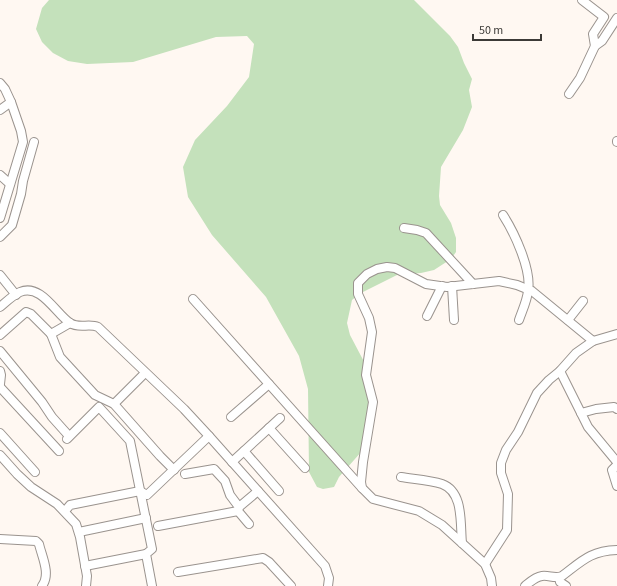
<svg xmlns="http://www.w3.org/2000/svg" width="617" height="586" viewBox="0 0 617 586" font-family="'Source Sans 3',sans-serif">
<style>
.green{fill:#c4e1bb}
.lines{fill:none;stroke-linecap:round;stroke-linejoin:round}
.street-casing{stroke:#9a938e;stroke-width:10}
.street{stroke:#fff;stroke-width:8}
</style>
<rect width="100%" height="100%" fill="#fff8f2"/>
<path class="green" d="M49,0h365l36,36 8,11 6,16 8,16 -3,11 3,17 -9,23 -22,37 -2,29 1,9 11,18 5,15v14l-5,7 -17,11 -13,3 -24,2 -38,19 -7,6 -5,23 3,12 21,40 4,39 -13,37 -23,26 -5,10 -11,2 -6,-2 -8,-15 -1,-83 -9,-33 -33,-59 -54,-62 -24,-38 -5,-30 12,-27 32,-34 22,-29 5,-33 -7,-8 -31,1 -83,25 -46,2 -19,-3 -15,-8 -11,-11 -6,-13 6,-21z"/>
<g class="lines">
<g class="street-casing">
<g id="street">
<path d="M595,46l7,-5 15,-23"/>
<path d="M0,83l5,6 6,13 -11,8"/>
<path d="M569,94l11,-16 15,-32 -2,-12 11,-17 -22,-17"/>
<path d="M617,141v1"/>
<path d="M0,175l10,9"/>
<path d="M503,215c11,17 29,55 25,76 -1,10 -6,20 -9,29"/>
<path d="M0,218l23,-76 -2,-11 -10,-29"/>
<path d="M404,228l13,2 9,3 47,51"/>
<path d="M0,237l12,-12 9,-31 2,-13 11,-39"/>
<path d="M0,275l16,20"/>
<path d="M452,286l2,34"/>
<path d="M193,299l169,189"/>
<path d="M0,307c6,-5 13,-12 20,-15 21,-9 36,22 50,31 9,6 19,0 28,4l86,82 25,27 116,130 4,12 -1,8"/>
<path d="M427,316l15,-30"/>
<path d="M568,320l15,-19"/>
<path d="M51,334l9,23 35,38 19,9 46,52 14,14"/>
<path d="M0,335l26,-23 5,2 20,20 19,-11"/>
<path d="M0,351l42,51 10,15 17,19"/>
<path d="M0,371l1,4 -1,9"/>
<path d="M560,371l28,56 29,35"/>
<path d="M0,387l59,64"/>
<path d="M114,404l31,-31"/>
<path d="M581,413l15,-4 18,-2 3,2"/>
<path d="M231,417l38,-33"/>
<path d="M269,428l36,40"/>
<path d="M0,433l35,39"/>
<path d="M67,439l32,-32 31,34 22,108 -6,5 6,32"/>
<path d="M244,451l35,40"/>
<path d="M0,455l17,19 14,13 26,17 19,20 4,13 7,39 -1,10"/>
<path d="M232,462l48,-44"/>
<path d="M617,465l-5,5 5,16"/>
<path d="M185,474l29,-5 11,12 5,14 9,12"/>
<path d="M401,477c12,2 29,3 41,7 22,8 18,40 20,59"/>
<path d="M65,511l5,-6 70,-14 7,4 62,-59"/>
<path d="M249,524l-11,-13 1,-4 19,-16"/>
<path d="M158,526l80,-15"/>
<path d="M79,532l67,-14"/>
<path d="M0,539l36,2 3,3c3,13 12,30 3,42"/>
<path d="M485,564l22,-34 1,-36 -7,-21v-10l5,-13 12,-18 19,-39 12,-13 11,-9 16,-18 17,-12 24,-7"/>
<path d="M85,566l61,-12"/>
<path d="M178,572l85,-14 6,4 22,24"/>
<path d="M559,578l1,4 6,4"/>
<path d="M492,586l-1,-8 -6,-14 -43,-39 -23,-14 -46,-12 -11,-11 -1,-6 2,-20 10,-60 -7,-27 6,-43 -3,-14 -11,-24v-11l9,-9 10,-5 10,-2 8,1 31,16 21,3 52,-6 18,4 15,6 61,50"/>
<path d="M525,586c5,-4 10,-9 17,-10 7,-1 13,3 20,0 20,-15 28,-25 55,-26"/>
</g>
</g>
<use href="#street" class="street"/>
</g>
<path d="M473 34v6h68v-6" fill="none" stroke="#3c3a37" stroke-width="2"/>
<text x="479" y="34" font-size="12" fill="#3c3a37" stroke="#fff8f2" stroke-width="3" paint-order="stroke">50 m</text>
</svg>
